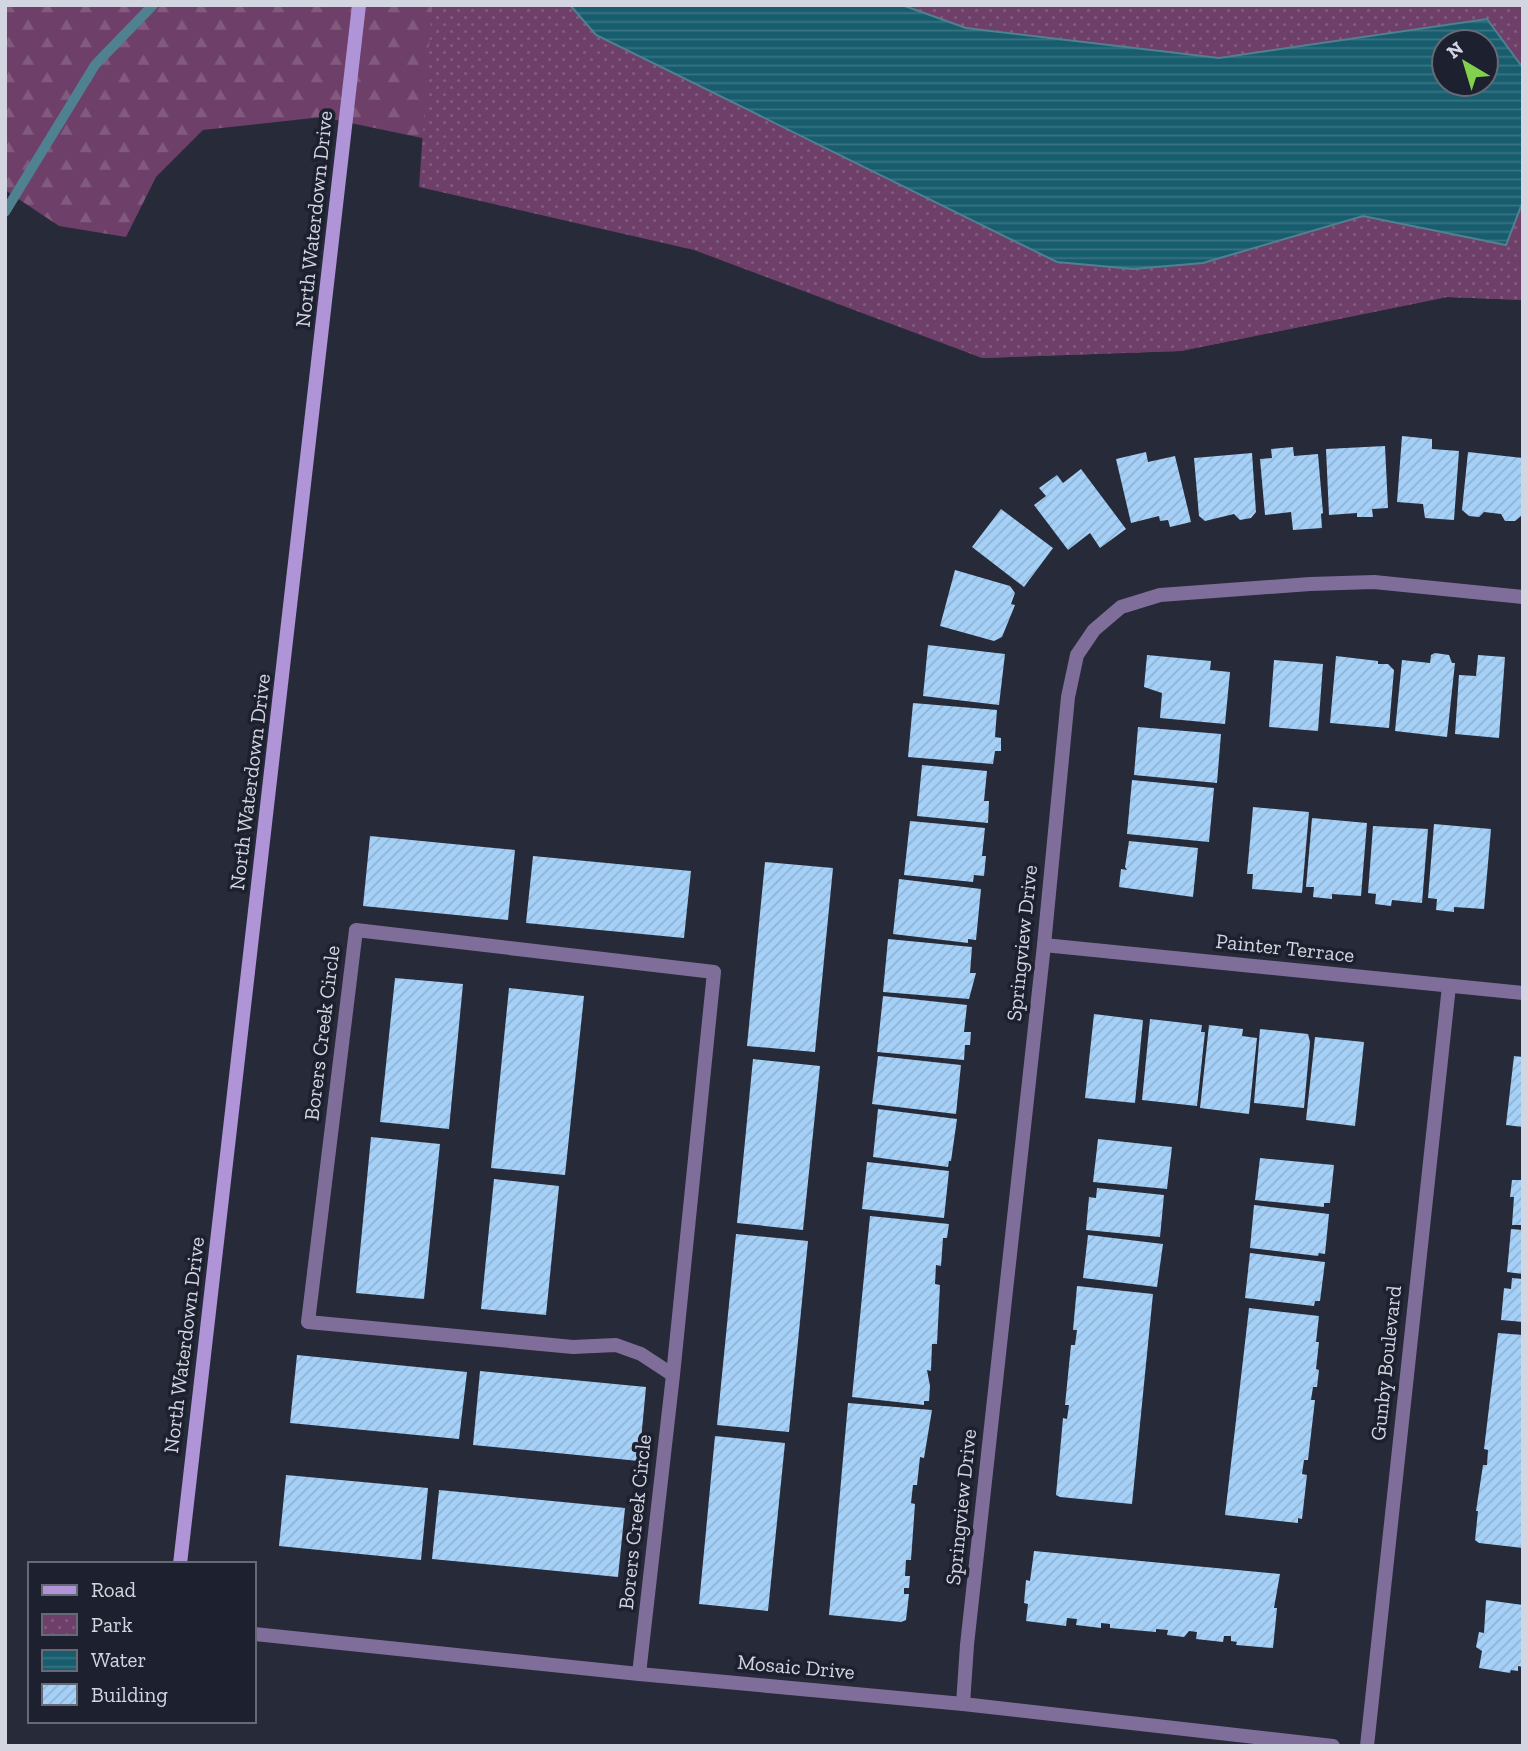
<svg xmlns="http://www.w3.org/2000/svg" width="1528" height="1751" viewBox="0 0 1528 1751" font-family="'Zilla Slab',serif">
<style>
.forest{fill:url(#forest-firs)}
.park{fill:url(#park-dots);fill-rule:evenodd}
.water{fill:url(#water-rules);stroke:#508190;stroke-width:2;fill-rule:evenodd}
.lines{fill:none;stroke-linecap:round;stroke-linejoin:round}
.stream{stroke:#508190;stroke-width:10}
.building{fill:url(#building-hatch)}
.lane{stroke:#7f6e99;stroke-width:14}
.street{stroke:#7f6e99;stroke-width:14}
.secondary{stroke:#af94d8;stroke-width:14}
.labels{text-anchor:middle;stroke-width:7;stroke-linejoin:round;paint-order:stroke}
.street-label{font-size:21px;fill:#d3d6e0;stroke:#1d202f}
</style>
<defs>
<pattern id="forest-firs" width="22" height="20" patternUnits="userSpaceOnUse" patternTransform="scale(1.75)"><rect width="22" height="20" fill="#6d3f69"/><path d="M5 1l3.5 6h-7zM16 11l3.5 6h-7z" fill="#815a7e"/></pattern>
<pattern id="park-dots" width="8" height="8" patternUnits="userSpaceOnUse" patternTransform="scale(1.75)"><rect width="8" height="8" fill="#6d3f69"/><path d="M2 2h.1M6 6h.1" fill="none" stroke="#815a7e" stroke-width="1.8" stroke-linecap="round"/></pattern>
<pattern id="water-rules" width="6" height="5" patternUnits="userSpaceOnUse" patternTransform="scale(1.75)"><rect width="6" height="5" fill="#185d6e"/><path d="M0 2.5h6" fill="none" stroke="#397482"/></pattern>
<pattern id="building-hatch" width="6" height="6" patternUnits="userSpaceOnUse" patternTransform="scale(1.75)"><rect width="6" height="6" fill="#a5d0f7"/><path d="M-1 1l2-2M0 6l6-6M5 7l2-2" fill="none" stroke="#91b3d3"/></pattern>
</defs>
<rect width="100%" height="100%" fill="#262a39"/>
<path class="forest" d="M5,5h565l953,295 -76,-3 -266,54 -199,7 -408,-188 -252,-53 -119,13 -47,47 -30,60 -67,-11 -54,-36z"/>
<path class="park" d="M432,5h1091v295l-76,-3 -266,54 -199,7 -288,-108 -275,-63zM1444,42h42v42h-42z"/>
<path class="water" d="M570,5h332l64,23 253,30 268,-39 36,49v133l-17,44 -143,-29 -160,47 -70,6 -76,-7 -461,-227zM1444,42h42v42h-42z"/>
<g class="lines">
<path class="stream" d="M5,212l90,-147 58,-60"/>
</g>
<g class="building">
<path d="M1402,436l30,3v10l27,2 -5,69 -29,-2 -2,-14 -26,-2z"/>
<path d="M1385,446l3,62 -16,1 1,8h-16v-4l-28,2 -3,-66z"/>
<path d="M1293,447l1,9 24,-2 5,59 -2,1 1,14 -29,2 -2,-18 -26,3 -5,-56 12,-1 -1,-9z"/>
<path d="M1146,452l2,10 27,-6 16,66 -21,5 -2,-7 -8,1 -1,-5 -28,7 -15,-64z"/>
<path d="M1468,452l55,6 -2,58 -6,5h-10l-4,-7 -17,-2 -5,5 -10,-1 -7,-6z"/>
<path d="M1252,453l4,59 -5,6 -11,2 -6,-6 -29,7 -6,-5 -5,-58z"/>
<path d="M1081,469l45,60 -26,19 -10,-15 -22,17 -34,-45 12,-9 -7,-8 18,-13 6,8z"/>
<path d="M1001,509l52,39 -29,39 -52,-40z"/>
<path d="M955,570l55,16 5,7 -4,11 4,1 -13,32 -8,4 -54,-15z"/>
<path d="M928,645l77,9 -6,51 -76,-9z"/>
<path d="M1435,653l14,2 3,8h3l-8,74 -52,-6 7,-71 28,3 1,-8z"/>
<path d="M1147,655l64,6 -1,9 20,2 -5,52 -65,-6 2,-25 -18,-6z"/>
<path d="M1478,655l27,2 -6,81 -44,-4 4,-59 17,1z"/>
<path d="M1336,656l42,5v3h10l6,6 -5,58 -59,-5z"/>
<path d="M1274,660l49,4 -5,67 -49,-4z"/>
<path d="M913,703l84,7 -2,27 6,1v13h-6l-2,13 -85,-7z"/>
<path d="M1138,727l83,7 -4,49 -83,-8z"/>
<path d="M922,765l65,6 -3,30h5l-1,22 -71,-7z"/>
<path d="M1132,780l82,8 -5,54 -82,-8z"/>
<path d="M1253,807l56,5 -7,81 -50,-4 1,-15h-6z"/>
<path d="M1312,818l55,5 -6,73 -29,-2v5l-19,-2 1,-10h-8z"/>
<path d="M910,821l75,7 -3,28h4l-2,20 -10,-1 -1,7 -69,-7z"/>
<path d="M1434,824l57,5 -7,80 -30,-2v5l-18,-2 1,-11 -9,-1z"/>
<path d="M1373,826l55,3 -6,74 -30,-3 -1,6 -16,-2 1,-10 -8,-1z"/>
<path d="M370,836l145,14 -7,70 -145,-14z"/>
<path d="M1129,841l69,7 -5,49 -74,-10 2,-18 6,1 -2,-3z"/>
<path d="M533,856l158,15 -7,67 -158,-15z"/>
<path d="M765,862l68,6 -18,184 -68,-6z"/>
<path d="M899,879l82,10 -5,51 -8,-1v4l-75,-9z"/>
<path d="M888,939l84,8 -2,26h6l-7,26 -86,-7z"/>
<path d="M395,978l68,6 -14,145 -69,-7z"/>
<path d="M509,988l75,8 -19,179 -74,-7z"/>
<path d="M883,996l84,9 -3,27h7l-1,13h-5l-1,15 -87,-8z"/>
<path d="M1094,1014l49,6 -8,83 -50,-5z"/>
<path d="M1150,1019l52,6 -1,7h4l-8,74 -55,-6z"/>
<path d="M1209,1025l34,4 -1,7 15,2 -8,76 -49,-6z"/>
<path d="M1260,1029l48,5 2,8 -6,66 -50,-5z"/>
<path d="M1315,1037l49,5 -9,84 -49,-6z"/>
<path d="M878,1056l83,9 -5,49 -84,-10z"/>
<path d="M1514,1056l9,1v70l-17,-2z"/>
<path d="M753,1059l67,7 -17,164 -66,-7z"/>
<path d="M878,1109l79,10 -6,42h-2l-1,6 -75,-10z"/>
<path d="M371,1137l69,7 -16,155 -68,-6z"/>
<path d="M1098,1139l74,8 -5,42 -74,-7z"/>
<path d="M1260,1158l74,7 -4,38h-6v4l-69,-7z"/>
<path d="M867,1162l82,9 -5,47 -82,-9z"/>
<path d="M494,1179l65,7 -13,129 -65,-6z"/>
<path d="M1512,1180h11v45h-11l2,-28h-4z"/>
<path d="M1097,1188l67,7 -4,42 -74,-7 3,-33 7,1z"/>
<path d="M1254,1205l75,9 -4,40 -6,-1 -1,3 -68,-8z"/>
<path d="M870,1216l79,8 -2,14h-4l-2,28 -5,-1 -1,19 5,1 -3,59h-5l-1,27 -4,-1 3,16 -1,15h-5v4l-72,-8z"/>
<path d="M1511,1229l12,1v44l-16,-2z"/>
<path d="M736,1234l72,7 -19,191 -72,-7z"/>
<path d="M1088,1235l75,9 -6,43 -74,-9z"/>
<path d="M1250,1253l75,9 -5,39h-5l-1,5 -69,-8z"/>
<path d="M1512,1278l11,1v43l-22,-2 3,-32 7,1z"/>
<path d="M1077,1286l76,8 -21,210 -72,-7 -4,-2 7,-77 4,1 2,-14h-4l6,-60h4l2,-15h-4z"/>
<path d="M1249,1308l70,8 -3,26h3l-3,27 3,1 -2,17h-4l-2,13h4l-7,60h-4l-2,14 5,1 -5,44 -4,-1v5l-73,-8z"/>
<path d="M1498,1333l25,2v213l-44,-5 -4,-3 3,-29h-2l7,-46h4l1,-15 -4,-1z"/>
<path d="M297,1355l170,17 -8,67 -169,-16z"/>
<path d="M480,1371l166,16 -7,74 -166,-16z"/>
<path d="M848,1403l84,7 -8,48 -4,-1 -3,28h-4l-2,18 4,1 -4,56h-5l-1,16h5l-1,12h-5v6h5l-3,26 -5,2 -72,-7z"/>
<path d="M715,1436l70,7 -17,168 -69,-7z"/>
<path d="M286,1475l142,13 -7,72 -142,-14z"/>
<path d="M439,1490l186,18 -7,69 -186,-18z"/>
<path d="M1034,1551l246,23 -6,34h3l-4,40 -37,-3 1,-3 -6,-1v-5h-7l-1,6 -27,-3 1,-7 -8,-1 -5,6 -17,-2 1,-5 -12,-1v3l-46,-4v-4l-9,-1v5l-25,-3 1,-6 -10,-1 -1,8 -40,-5 2,-17 -4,-1 2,-23 4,1z"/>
<path d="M1486,1600l37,5v62l-5,-1v5l-7,-1 -1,3 -31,-5 3,-17 -6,-4 3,-15 5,1z"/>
</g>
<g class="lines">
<path class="lane" d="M639,1674l34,-299 41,-403 -358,-42 -48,392 265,25 43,-2 25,9 32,21"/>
<g class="street">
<path d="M1044,945l479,48"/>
<path d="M254,1634l385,40 324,30 370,42"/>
<path d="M963,1704l4,-59 77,-700 24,-248 9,-42 17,-25 27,-23 39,-12 150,-11 64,-2 149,15"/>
<path d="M1367,1746l82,-760"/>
</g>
<path class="secondary" d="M180,1564l179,-1559"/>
</g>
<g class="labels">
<g class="street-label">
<text transform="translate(314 219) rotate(-84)" y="7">North Waterdown Drive</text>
<text transform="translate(250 782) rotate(-83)" y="7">North Waterdown Drive</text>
<text transform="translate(1022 943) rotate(-84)" y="7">Springview Drive</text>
<text transform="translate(1285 948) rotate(6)" y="7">Painter Terrace</text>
<text transform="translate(322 1033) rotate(-83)" y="7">Borers Creek Circle</text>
<text transform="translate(184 1345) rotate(-83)" y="7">North Waterdown Drive</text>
<text transform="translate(1386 1363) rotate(-84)" y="7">Gunby Boulevard</text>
<text transform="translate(961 1507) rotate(-84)" y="7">Springview Drive</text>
<text transform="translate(635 1522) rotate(-84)" y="7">Borers Creek Circle</text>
<text transform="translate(796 1667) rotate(5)" y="7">Mosaic Drive</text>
</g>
</g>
<rect width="1528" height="1751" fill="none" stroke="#d3d6e0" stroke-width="14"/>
<rect x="28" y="1562" width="228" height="161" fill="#1d202f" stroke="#666976" stroke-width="2"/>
<rect x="42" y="1585" width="35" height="10" fill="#af94d8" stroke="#666976" stroke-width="2"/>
<text x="91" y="1597" font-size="21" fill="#d3d6e0">Road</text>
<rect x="42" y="1614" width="35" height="21" fill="url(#park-dots)" stroke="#666976" stroke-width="2"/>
<text x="91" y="1632" font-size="21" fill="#d3d6e0">Park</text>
<rect x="42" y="1650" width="35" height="21" fill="url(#water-rules)" stroke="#666976" stroke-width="2"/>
<text x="91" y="1667" font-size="21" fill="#d3d6e0">Water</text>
<rect x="42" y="1684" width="35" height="21" fill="url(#building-hatch)" stroke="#666976" stroke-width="2"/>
<text x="91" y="1702" font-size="21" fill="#d3d6e0">Building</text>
<g transform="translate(1465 63) rotate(322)"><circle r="33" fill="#1d202f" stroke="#666976" stroke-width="2"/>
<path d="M0-5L12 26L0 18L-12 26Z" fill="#83d04f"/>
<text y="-10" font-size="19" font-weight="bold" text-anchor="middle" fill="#d3d6e0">N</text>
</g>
</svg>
